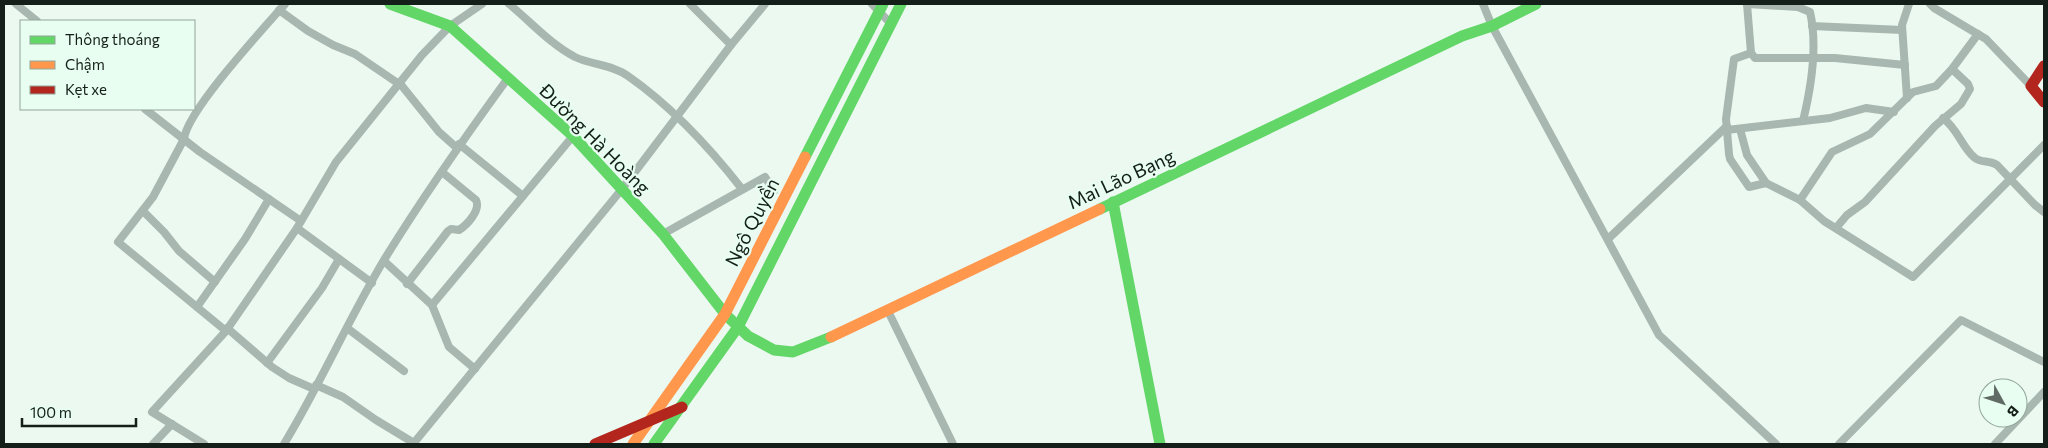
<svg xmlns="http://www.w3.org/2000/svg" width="2048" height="448" viewBox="0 0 2048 448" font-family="Commissioner,sans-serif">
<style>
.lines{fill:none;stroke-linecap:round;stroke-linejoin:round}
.street{stroke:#a8b8b0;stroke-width:8}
.fast{stroke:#63d668;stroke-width:11}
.slow{stroke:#ff974d;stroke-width:11}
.jam{stroke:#b3261e;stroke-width:11}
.labels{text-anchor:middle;stroke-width:4.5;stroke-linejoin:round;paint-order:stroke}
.street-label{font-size:19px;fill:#151f19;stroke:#e7fef0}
</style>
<rect width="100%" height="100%" fill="#ecf9f1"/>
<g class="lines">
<g class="street">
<path d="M16,4l21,17"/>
<path d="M509,4c21,17 41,40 66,53 17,8 38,8 53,19 43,30 82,72 114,113"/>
<path d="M872,4l19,20"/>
<path d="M1483,4l9,22 167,309 117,109"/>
<path d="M1747,4l4,49 -17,6 -8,60 3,35 1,5 19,28 17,-4 34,17 24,21 89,56 131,-132"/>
<path d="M1747,4l51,3 12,5c8,34 1,76 -7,109"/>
<path d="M1930,4l4,4 52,31 45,47"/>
<path d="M279,10l29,21 25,14 22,9 47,32 37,46 18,16"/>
<path d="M1812,26l90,4"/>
<path d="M731,45l34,-41"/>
<path d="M1751,53l4,5h80l70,7"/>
<path d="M1907,98l-5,-73 7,-21"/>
<path d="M145,109l55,43 101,69"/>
<path d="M1943,118c15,11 19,30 32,40 6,5 15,2 22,7l38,40 9,7"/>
<path d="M1740,129l7,26 19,28"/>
<path d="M1727,130l103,-12 36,-10 28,4"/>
<path d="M459,144l64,52"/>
<path d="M1800,200l32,-48 38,-18 43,-42 23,-6 16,-17 26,-35"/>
<path d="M143,211l21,21 15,19 36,31"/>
<path d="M1836,228l11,-13 18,-13 70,-76 26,-22 9,-15 -2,-5 -16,-15"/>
<path d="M663,234l102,-57 9,14"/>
<path d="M1608,239l119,-113"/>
<path d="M384,261l48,44 141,-169"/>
<path d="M372,283l-75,-55 39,-66 86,-107 28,-29 32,-22"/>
<path d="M407,284l41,-53 3,-2 8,1c8,-5 22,-20 17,-30l-34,-28"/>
<path d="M432,305l17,42 26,22"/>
<path d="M197,307l48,-68 24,-40"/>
<path d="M887,309l66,135"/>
<path d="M227,328l45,39 17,11 25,11"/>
<path d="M347,328l57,43"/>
<path d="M226,331l-108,-89 35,-45 31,-58c3,-28 79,-110 101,-135"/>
<path d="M267,363l55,-75 17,-29"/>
<path d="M316,385l27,12 33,23 38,23"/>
<path d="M153,444l19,-20"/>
<path d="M204,444l-52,-32 74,-81 71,-103"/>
<path d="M284,444c36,-59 64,-124 100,-184 38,-62 81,-123 124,-182"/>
<path d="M413,444l209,-255 109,-144 -41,-41"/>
<path d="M1839,444l122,-124 83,42"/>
<path d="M1995,444l49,-52"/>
</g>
<g class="fast">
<path d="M390,4l60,22 123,110 90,98 62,80 23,22 26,14 19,2 38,-15"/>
<path d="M805,157l78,-153"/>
<path d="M1113,202l47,242"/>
<path d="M1100,209l362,-173 30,-10 44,-22"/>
<path d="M654,444l84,-117 163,-323"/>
</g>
<g class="slow">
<path d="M831,337l269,-128"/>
<path d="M633,444l92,-130 80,-157"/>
</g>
<g class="jam">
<path d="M2044,66l-13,20 13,16"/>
<path d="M595,444l87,-37"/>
</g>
</g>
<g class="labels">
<g class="street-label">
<text transform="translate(595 139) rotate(45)" y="7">Đường Hà Hoàng</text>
<text transform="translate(1121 179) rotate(-25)" y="7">Mai Lão Bạng</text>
<text transform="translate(752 222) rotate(-63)" y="7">Ngô Quyền</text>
</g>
</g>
<rect width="2048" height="448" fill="none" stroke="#151f19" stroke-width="10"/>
<rect x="20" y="20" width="175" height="90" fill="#e7fef0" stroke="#93a59a"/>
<rect x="30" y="36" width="25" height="8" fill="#63d668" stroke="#93a59a"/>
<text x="65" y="45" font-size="15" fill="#151f19">Thông thoáng</text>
<rect x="30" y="61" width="25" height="8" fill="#ff974d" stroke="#93a59a"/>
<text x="65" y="70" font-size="15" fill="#151f19">Chậm</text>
<rect x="30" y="86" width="25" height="8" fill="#b3261e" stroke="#93a59a"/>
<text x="65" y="95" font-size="15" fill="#151f19">Kẹt xe</text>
<g transform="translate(2003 403) rotate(130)"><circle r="24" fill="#e7fef0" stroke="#93a59a"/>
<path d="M0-4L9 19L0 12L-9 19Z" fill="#606b65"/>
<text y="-8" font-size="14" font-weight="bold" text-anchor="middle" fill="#151f19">B</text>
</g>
<path d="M22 418v8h114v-8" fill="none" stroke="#151f19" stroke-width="2.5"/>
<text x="30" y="418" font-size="15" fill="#151f19" stroke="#e7fef0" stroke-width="4" paint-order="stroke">100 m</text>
</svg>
